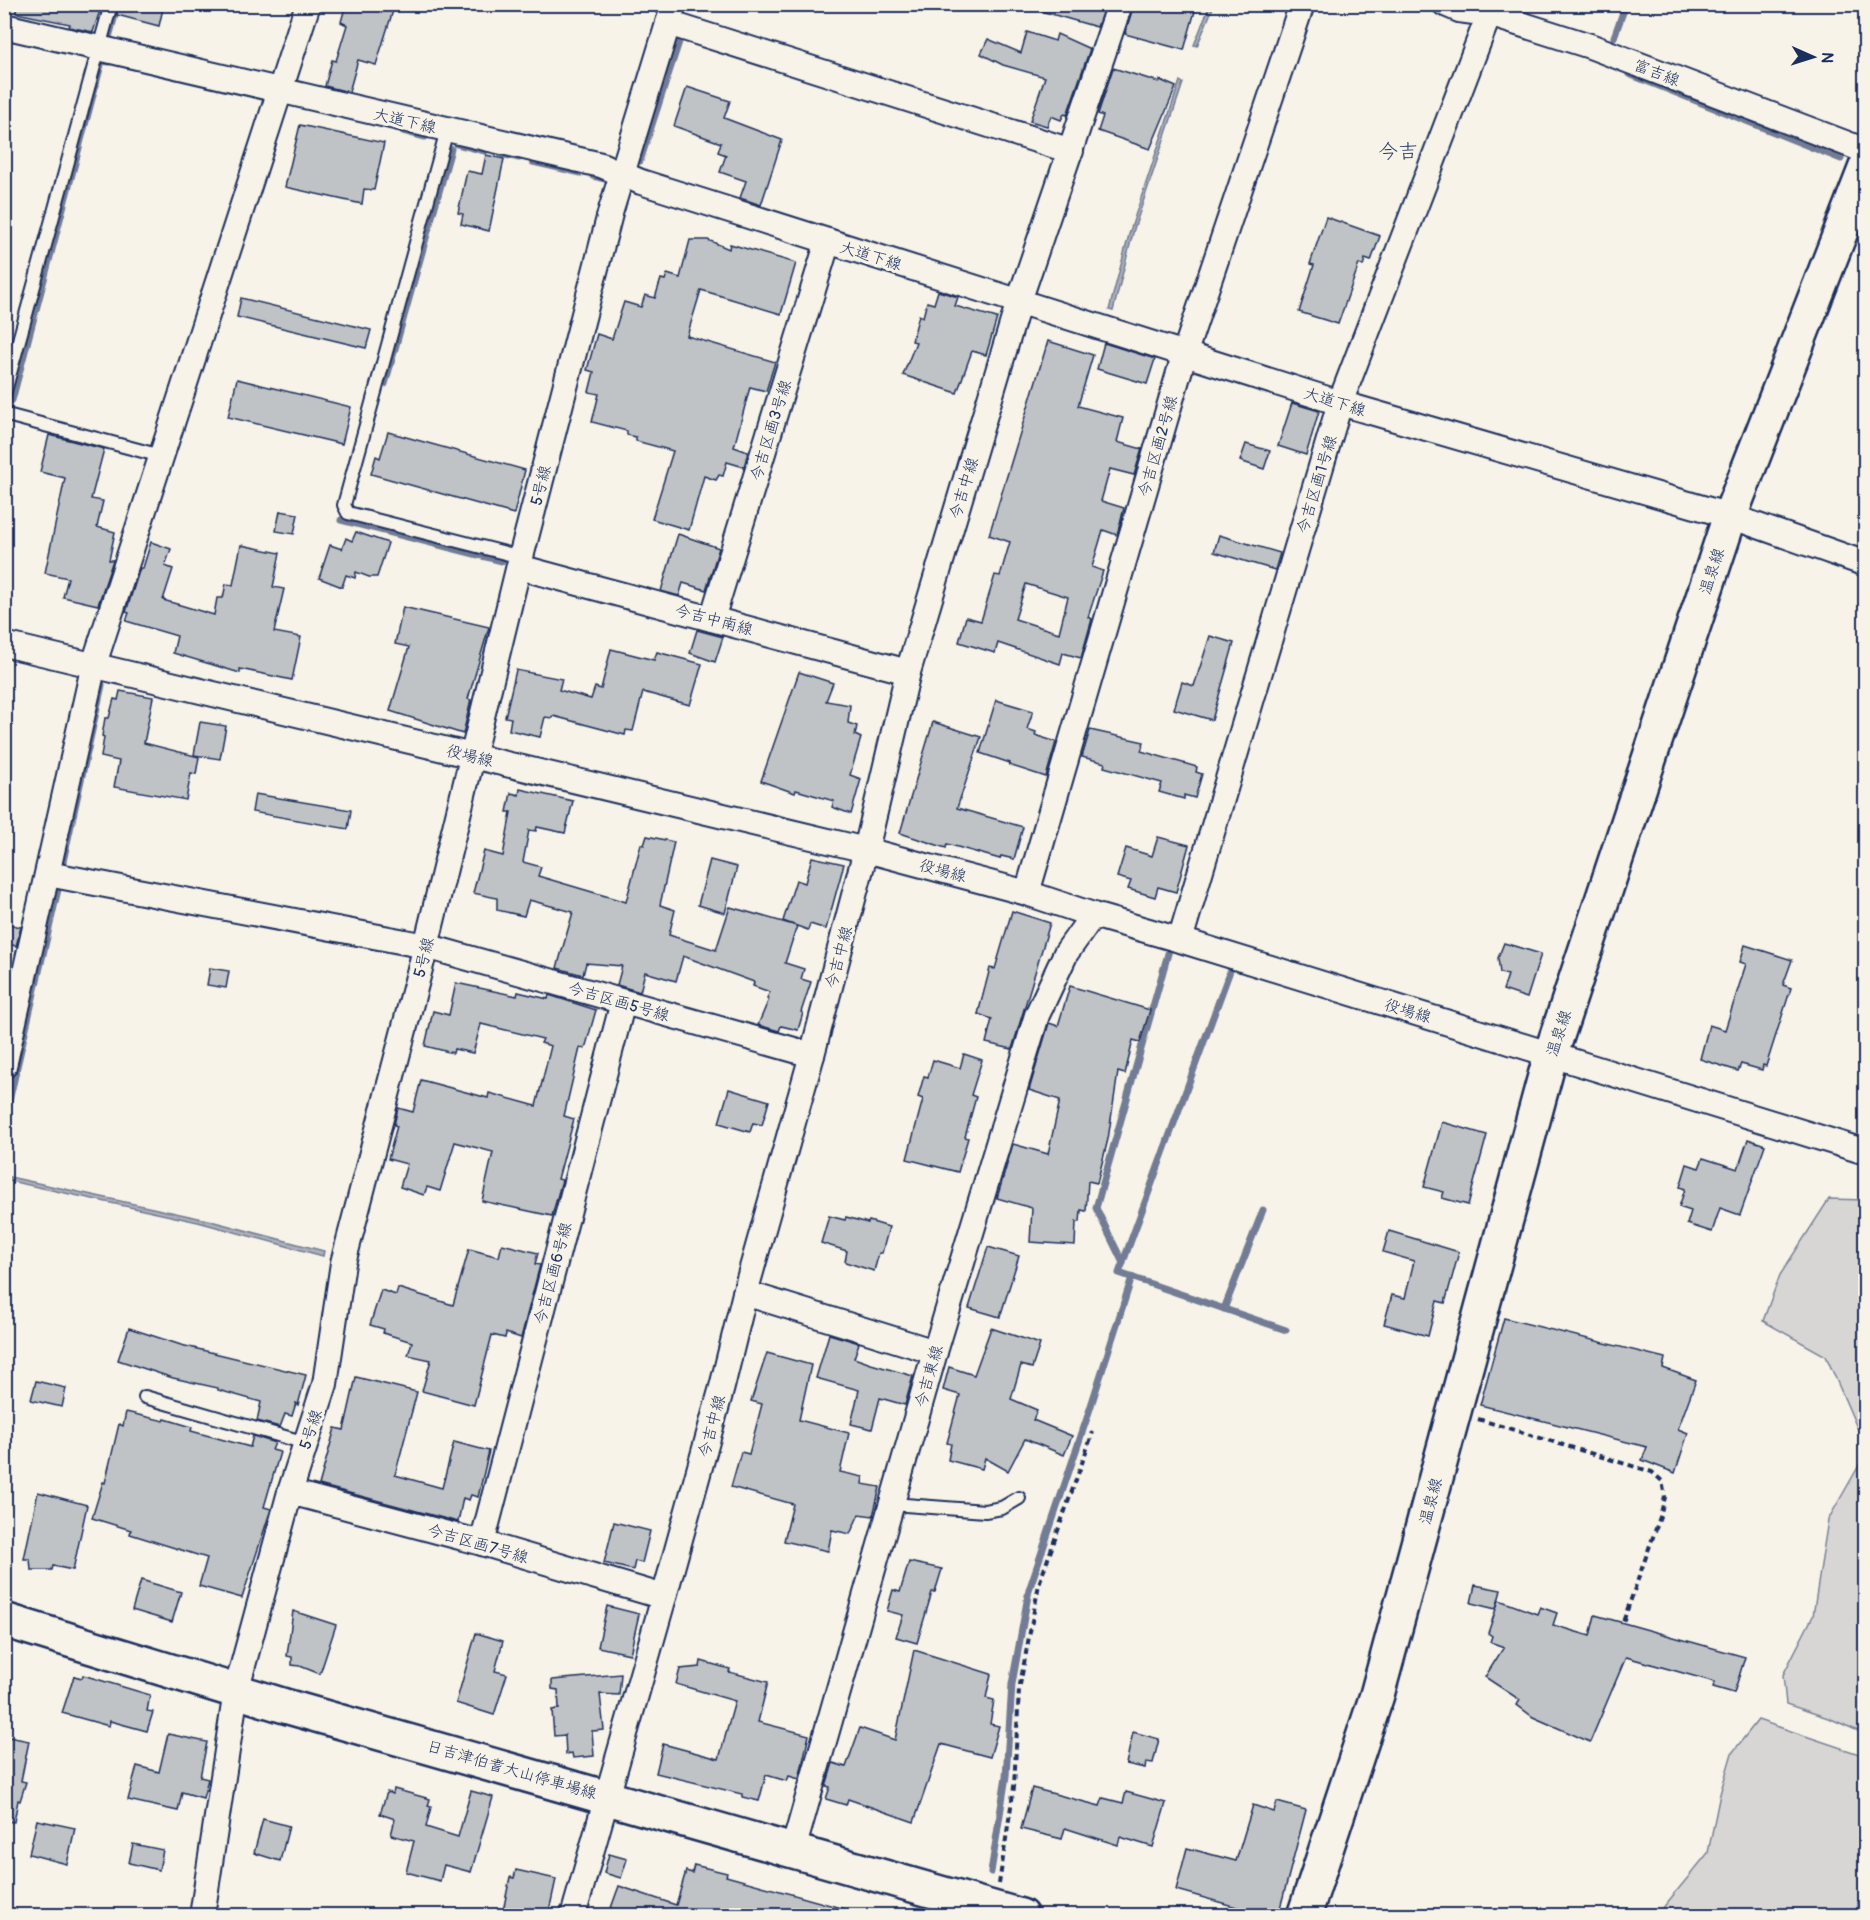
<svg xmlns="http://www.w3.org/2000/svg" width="1870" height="1920" viewBox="0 0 1870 1920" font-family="Pangolin,'Klee One',sans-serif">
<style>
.green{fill:#d7d6d4;stroke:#798299;stroke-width:1.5}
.water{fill:#acb0b9;stroke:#727c95;stroke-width:1.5}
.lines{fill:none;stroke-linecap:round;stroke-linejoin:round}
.stream{stroke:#727c95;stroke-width:7}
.building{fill:#c0c3c5;stroke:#1b2f5e;stroke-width:1.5;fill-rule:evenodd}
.lane-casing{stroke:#1b2f5e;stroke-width:16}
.street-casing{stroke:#1b2f5e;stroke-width:28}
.secondary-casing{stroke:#1b2f5e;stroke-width:38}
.path{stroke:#1b2f5e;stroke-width:4;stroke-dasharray:6 4.5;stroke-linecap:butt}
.lane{stroke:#f7f3e8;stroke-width:12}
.street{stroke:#f7f3e8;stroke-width:24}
.secondary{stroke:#f7f3e8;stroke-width:33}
.labels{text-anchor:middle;stroke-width:6;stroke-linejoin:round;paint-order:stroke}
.street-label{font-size:16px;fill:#1b2f5e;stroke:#f7f3e8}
.quarter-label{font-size:20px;fill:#1b2f5e;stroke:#f7f3e8}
</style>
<rect width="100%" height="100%" fill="#f7f3e8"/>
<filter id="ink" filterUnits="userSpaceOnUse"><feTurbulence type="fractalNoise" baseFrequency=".0167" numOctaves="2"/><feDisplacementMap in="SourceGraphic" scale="12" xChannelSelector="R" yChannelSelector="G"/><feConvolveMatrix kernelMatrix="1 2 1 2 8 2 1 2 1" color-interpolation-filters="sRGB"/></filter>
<g filter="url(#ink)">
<g class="green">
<path d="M1829,1199l36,1v246l-39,-90 -63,-35 17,-46z"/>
<path d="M1865,1455v279l-34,-15 -45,-15 -3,-29 30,-59 15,-96z"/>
<path d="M1758,1720l107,36v159h-208l51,-62 12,-59 12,-41z"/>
</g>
<g class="water">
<path d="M1210,5h4l-17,41 -3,-1z"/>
<path d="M1180,81l3,2 -49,146 -21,82 -4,-1 21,-79z"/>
<path d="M5,1176l198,43 121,32 -1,5 -125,-34 -193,-42z"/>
</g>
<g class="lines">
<g class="stream">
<path d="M688,9l1,-5"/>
<path d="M1614,37l12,-33"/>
<path d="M108,41l10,-37"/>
<path d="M1629,74l212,85"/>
<path d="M403,131l22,6"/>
<path d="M457,144l28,7"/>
<path d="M501,154l18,4"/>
<path d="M640,161l39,-119"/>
<path d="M533,162l48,11"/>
<path d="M593,176l12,3"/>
<path d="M385,384l66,-235"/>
<path d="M12,400l90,-339 7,1"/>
<path d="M341,520l161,41"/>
<path d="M62,866l40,-181"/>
<path d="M1231,968l-112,305 167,57"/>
<path d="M4,1123l55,-238"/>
<path d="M1123,1263l-27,-55 73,-258"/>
<path d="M1224,1309l39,-99"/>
<path d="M991,1872l15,-96 6,-92 17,-94 59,-175 44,-138"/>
</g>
</g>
<g class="building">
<path d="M16,4h86l-9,28 -24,-5 1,-3 -54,-11z"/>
<path d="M119,4h45l-5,22 -42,-11z"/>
<path d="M346,4h49l-19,61 -18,-5 -9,32 -24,-6 7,-26 4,1 11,-36 -6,-3z"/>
<path d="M1038,4h67l-8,23 -60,-17z"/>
<path d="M1134,4h63l-13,46 -59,-16z"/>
<path d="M1027,32l28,9 2,-7 33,15 -23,66 -3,-1 -3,6 -10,-4 -4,10 -17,-5 15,-44 -42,-12 -22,-11 7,-15 33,14z"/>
<path d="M1113,68l46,14 1,-2 16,7 -26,62 -52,-18 5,-15 -5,-2z"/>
<path d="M687,87l43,14 -6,17 58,22 -21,65 -21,-7 6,-17 -26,-9 6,-17 -8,-3 3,-9 -47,-17z"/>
<path d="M300,125l84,18 -10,47 -10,-1 -2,15 -77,-17z"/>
<path d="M486,155l18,4 -15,72 -28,-7 2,-10 -5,-1 9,-42 15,3z"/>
<path d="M1326,217l54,19 -9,25 -6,-2 -2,7 -4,-2 -21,60 -39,-12 15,-47 -4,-1z"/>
<path d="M690,240h18l21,9 1,-5 66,19 -15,51 -80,-24 -14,46 88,26 -9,29 -16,-4 -16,60 14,5 -4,15 -17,-5 -4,14 -4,-1 -3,5 -12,-4 -15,54 -37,-11 21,-68 -37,-10v-4l-9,-2v-4l-35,-9 7,-28 -10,-2 5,-20 -7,-2 10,-36 15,5 12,-37 17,5 4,-12 10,3 6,-19 4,1 2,-6 13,4z"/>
<path d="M938,291l20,6 -3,9 42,12 -11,37 -14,-4 -15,42 -54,-18 13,-33 -4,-1 7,-26 4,2 4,-15 7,2z"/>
<path d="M241,298l130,32 -5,18 -129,-31z"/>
<path d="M1048,341l45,14 -15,51 45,12 -6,24 25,7 -8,26 -24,-6 -9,32 23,7 -7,27 -14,-5 -11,37 11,4 -15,46 4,2 -11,39 -18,-5 -3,11 -62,-21 -3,10 -36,-11 7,-25 15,4 14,-46 5,1 10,-34 -21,-7zM1026,584l42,13 -9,36 -44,-14z"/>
<path d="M1104,343l51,16 -8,25 -50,-15z"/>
<path d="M237,379l114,28 -9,37 -114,-27z"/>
<path d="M1292,403l27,8 -13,44 -28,-9z"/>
<path d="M388,432l137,38 -11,44 -143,-40 5,-18 4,2z"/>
<path d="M49,435l55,14 -13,50 12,2 -6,26 18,5 -6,28h4l-15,45 -35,-8 5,-19 -23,-5 20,-95 -25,-6z"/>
<path d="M1246,444l24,7 -6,18 -24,-8z"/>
<path d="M280,511l18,3 -4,20 -18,-3z"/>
<path d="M356,532l32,11 -11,34h-8l-13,-5 -1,6 -9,-3 -4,12 -23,-9 11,-33 12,4 4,-11 6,3z"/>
<path d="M678,534l41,14 -13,42 -23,-7 -4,13 -18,-5z"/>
<path d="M1219,535l61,18 -5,17 -61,-18z"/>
<path d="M151,542l20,7 -6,17 8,3 -10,31 51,15 3,-17h6l3,-14 7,1 8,-40 39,8 -7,34 11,2 -10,43 27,5 -9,43 -52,-11v4l-67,-20 4,-17 -51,-15 3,-8 -3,-1 14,-44h3z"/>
<path d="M403,607l86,20 -21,72 3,1 -8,34 -73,-23 19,-64 -14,-3z"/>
<path d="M697,630l26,7 -8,25 -25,-9z"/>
<path d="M1210,636l24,7 -22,77 -38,-11 8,-27 12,4z"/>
<path d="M611,649l43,11 3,-8 45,12 -12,41 -47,-13 -10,39 -7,-1 -1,5 -72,-19 -1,2 -7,-1 -5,20 -31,-7 2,-12 -6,-1 11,-47 46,9 -3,11 32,9 4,-12 6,2z"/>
<path d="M799,672l34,11 -7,18 24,4 -2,18 9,3 -2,9 6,3 -11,37 11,4 -10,35 -19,-7 2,-6 -38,-11 -1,3 -34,-12z"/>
<path d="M120,691l33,6 -9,46 55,14 -3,17 -5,-1 -5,27 -72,-13 5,-26 -18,-4 3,-20 -2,-1 3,-18h4l5,-19 4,1z"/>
<path d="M996,700l37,11 -6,18 9,3 -1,3 21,7 -10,35 -37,-12 1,-2 -30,-10z"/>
<path d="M200,722l26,4 -6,33 -26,-4z"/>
<path d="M933,722l48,15 -24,71 66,19 -9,32 -13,-3 -1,3 -53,-15 -1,4 -46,-15z"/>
<path d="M1090,730l54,12 -3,9 56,16 -1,5 6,2 -7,24 -11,-3v4l-25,-7 3,-9 -58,-16 1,-4 -23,-6z"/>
<path d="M520,789l53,12 -8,32 -28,-6 -1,4 -7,-1 -6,32 18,5 -3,9 88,26 15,-58 3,1 3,-9 27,6 -14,63 15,5 -6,25 47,15 14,-43 67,19 -12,37 19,6 -3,10 10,3 -10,30 2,1 -5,17 -17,-4 -2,5 -21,-6 11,-26 -2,-1 3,-6 -17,-6 1,-4 -71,-26 -7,25 -31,-9 -5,20 -23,-7 5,-19 -36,-3 -3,12 -26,-7 16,-56 -44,-12 -5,16 -27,-6v-12l-24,-5 11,-42 19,5 8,-44h-4l4,-19 8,2z"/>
<path d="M255,794l96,16 -3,19 -96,-17z"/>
<path d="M1158,837l31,8 -13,47 -18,-5 -3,10 -27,-8 3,-8 -14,-4 9,-29 26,8z"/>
<path d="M812,857l32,7 -18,65 -16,-5 -2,6 -25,-9 13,-41 9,3z"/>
<path d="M710,860l27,7 -12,46 -27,-8z"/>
<path d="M1012,911l38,12 -38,126 -26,-6 6,-24 -14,-5 12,-46 5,1z"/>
<path d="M4,923l17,4 -5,19 -12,-3z"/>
<path d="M1504,943l37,11 -14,44 -24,-8 5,-15 -8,-2 -2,-15z"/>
<path d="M1745,945l47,15 -9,25 8,3 -25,78 -3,-1 -1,5 -21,-6 -3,7 -38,-12 9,-34 16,5 21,-66 -6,-2z"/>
<path d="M210,968l19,3 -3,17 -19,-3z"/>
<path d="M456,983l61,13 1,-4 30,7 1,-4 47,15 -11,39 -5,-1 -16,68 10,3 -16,60 4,1 -10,36 -70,-15 11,-49 -38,-10 -15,49 -13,-4 -3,8 -24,-8 7,-23 -19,-5 9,-33 -3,-1 4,-17 15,4 8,-32 67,18 1,-5 47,13 15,-60 -10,-3 2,-4 -62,-15 -8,29 -19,-4 -1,4 -28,-7 8,-35 16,4z"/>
<path d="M1070,986l80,24 -10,32 -7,-2 -8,34 -7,-2 -10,67 -11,44 -9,-2 -2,30 -5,-1 -1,12h-4l-1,23 -45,-3 2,-34 -35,-10 16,-54 35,10 12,-54 -31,-10 20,-67 9,3z"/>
<path d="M964,1054l18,6 -11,35 5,2 -11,40 3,1 -10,34 -51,-13 16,-60 -5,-2 6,-21 4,1 5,-17 27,8z"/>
<path d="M729,1089l40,12 -7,24 -9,-2 -3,9 -31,-9z"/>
<path d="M1442,1122l45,13 -19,70 -26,-7 2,-6 -20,-5z"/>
<path d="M1748,1139l17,6 -25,70 -20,-7 -8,24 -25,-8 4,-13 -12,-4 6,-18 -5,-2 7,-23 12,4 4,-10 35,11z"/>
<path d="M829,1216l16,4 1,-3 22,6 1,-2 20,6 -7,26h-3l-5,18 -29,-9 2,-11 -26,-8z"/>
<path d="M1389,1231l70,21 -14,51 -8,-2 -9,35 -44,-12 8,-29 13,3 9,-37 -31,-9z"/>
<path d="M502,1244l36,9 -3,11 5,1 -19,73 -15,-5 -1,5 -13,-3 -18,70 -52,-14 9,-31 -23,-5 4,-13 -29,-9 1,-4 -14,-4 11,-35 15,5 2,-7 55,17 16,-56 30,8z"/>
<path d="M988,1247l31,9 -19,61 -31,-9z"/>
<path d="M1504,1318l161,40 -2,10 33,12 -18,49 10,4 -13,40 -33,-13 5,-13 -167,-42z"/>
<path d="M129,1328l52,17 125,30 -8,30 -2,-2 -4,13 -7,-2 -5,13 -23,-6 4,-19 -43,-12v-2l-45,-10 -55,-18z"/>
<path d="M991,1328l49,16 -8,24 -11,-3 -10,34 26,11 -4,10 39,16 -8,19 -39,-16 -17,32 -23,-13 -3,11 -34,-9 3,-16 -4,-1 13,-48 -17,-5 6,-23 25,8z"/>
<path d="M829,1334l30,9 -5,15 17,6 42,12 -8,29 -25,-7 -8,31 -21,-5 8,-34 -43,-12z"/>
<path d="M767,1353l44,12 -12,55 50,13 -9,39 23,5 -1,7 18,3 -7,29 -14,-2 -9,20 -18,-4 -4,21 -44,-10 9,-37 -62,-17 10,-35 8,2 13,-50 -11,-3z"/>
<path d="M356,1377l61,15 -22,83 47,13 12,-46 35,9 -11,46 -7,-2 -2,5 -6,-2 -5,24 -139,-37 16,-57 9,2z"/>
<path d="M36,1381l30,7 -4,19 -31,-7z"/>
<path d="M126,1412l38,9 1,-2 27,8 -1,4 59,16 3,-11 22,7 -3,7 8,2 -16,55 7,2 -29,89 -43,-12 8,-28 -77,-24 1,-4 -39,-12 11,-36 2,1 14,-59 4,2z"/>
<path d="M38,1492l49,13 -14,65 -20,-4 -1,4h-21l-1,-11h-6z"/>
<path d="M614,1522l36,9 -8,32 -7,-2 -2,9 -29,-7z"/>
<path d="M909,1562l33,7 -7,23h-3l-15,51 -21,-6 7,-22 -16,-4 6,-21 7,2z"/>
<path d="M141,1580l40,12 -9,30 -40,-12z"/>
<path d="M1475,1585l26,5 -5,19 -25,-6z"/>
<path d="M1499,1600l38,14 3,-7 17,6 -4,12 37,11 5,-21 150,42 -11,36 -21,-6 2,-5 -89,-25 -36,85 -57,-25 -16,-12 3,-5 -35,-23 19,-30 -14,-5 2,-6 -4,-3z"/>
<path d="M607,1606l32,8 -9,40 -32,-7z"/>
<path d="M293,1611l43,14 -16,49 -20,-8 -8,-1v-8l-5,-1z"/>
<path d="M476,1633l27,8 -8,30 12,3 -13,41 -38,-12z"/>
<path d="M914,1650l77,24 -5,24 8,2 -4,24 9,2 -9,31 -49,-13 -27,78 -66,-23 -2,6 -20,-6 4,-12 -4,-1 7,-23 13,4 14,-39 35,12z"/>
<path d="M701,1661l29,8 -1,3 39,10 -10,40 51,13 -10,44 -10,-3 -2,5 -21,-6 -7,26 -17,-4v-3l-86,-21 7,-29 56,15 16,-58 -59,-17 4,-15 20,-2z"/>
<path d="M621,1674l-2,21 -19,-1 4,36 -12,1 2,25 -21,2 -1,-5 -6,1 -1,-19 -11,1 -2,-26 7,-1 -1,-19 -6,-1v-9z"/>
<path d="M83,1675l67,20 -3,16 6,1 -6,19 -37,-10 -1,5 -47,-13 12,-37 8,2z"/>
<path d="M1133,1732l26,7 -6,24 -7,-1 -1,6 -19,-4z"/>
<path d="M168,1734l39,8 -7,35 8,2 -5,19 -21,-6 -4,19 -50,-11 9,-34 22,6z"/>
<path d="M9,1737l20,4 -8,40 5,1 -6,19 -2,-1 -4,22 -10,-1v-61z"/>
<path d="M1032,1788l68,18 3,-8 20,5 3,-11 40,11 -13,44 -33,-10 -2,8 -53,-17 -3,11 -41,-10z"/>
<path d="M394,1789l36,10 -2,7 3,1 -5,20 32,10 13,-46 22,6 -22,75 -27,-7 -4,16 -34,-9 8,-31 -23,-6 4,-16 -15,-5 7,-22 6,2z"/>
<path d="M1277,1802l29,8 -28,106h-36l2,-7 -68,-19 11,-42 49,13 17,-56 21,7z"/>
<path d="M263,1819l26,7 -9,35 -26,-8z"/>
<path d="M37,1820l38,8 -8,36 -38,-10z"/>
<path d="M133,1844l30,6 -4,20 -30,-7z"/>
<path d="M609,1854l18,5 -6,19 -17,-5z"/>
<path d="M694,1865l33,8 -1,3 122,34 -1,6h-234l1,-6 -3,-2 8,-22 57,19 10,-34 6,2z"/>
<path d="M516,1870l40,9 -8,37h-46l8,-39 4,1z"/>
</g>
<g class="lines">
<g class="lane-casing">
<g id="lane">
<path d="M447,130l-103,375 4,8 173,44"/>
<path d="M4,395l107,-391"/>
<path d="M4,410l3,5 154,41"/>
<path d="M145,1397l161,46"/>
<path d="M892,1504l93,7 17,-3 17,-10"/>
</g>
</g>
<g class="street-casing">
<g id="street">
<path d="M1445,4l14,6 30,4 101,32 276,105"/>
<path d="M668,23l403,128"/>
<path d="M4,26l597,139 40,17 699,221 390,113 136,48"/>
<path d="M519,567l389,105"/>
<path d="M712,619l116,-378"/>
<path d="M4,644l862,206 161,43 66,22 87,25 686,212"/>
<path d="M48,874l378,72 386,109"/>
<path d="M1027,893l158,-541 117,-348"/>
<path d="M1180,940l160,-537 153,-399"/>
<path d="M4,1066l90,-402 214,-660"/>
<path d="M745,1293l190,59"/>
<path d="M290,1492l192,51 182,54"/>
<path d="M482,1543l141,-541"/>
<path d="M793,1850l142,-498 102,-337 29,-62 27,-38"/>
<path d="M202,1916l34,-225 54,-199 35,-108 18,-121 83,-317 95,-389 90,-347 63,-206"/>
<path d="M573,1916l91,-319 58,-210 23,-94 67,-238 54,-205 42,-178 111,-371 101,-297"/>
</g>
</g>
<g class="secondary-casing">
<g id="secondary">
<path d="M4,1620l281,86 736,210"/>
<path d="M1304,1916l73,-221 174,-641 179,-538 136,-349"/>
</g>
</g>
<g class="path">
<path d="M1478,1419l174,53 10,9 3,16 -5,20 -37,105"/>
<path d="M999,1884l15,-97 5,-97 20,-106 54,-152"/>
</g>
<use href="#lane" class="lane"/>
<use href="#street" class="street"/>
<use href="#secondary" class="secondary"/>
</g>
</g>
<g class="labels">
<g class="street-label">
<text transform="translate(1657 72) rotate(21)" y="6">富吉線</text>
<text transform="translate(405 120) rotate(13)" y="6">大道下線</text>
<text transform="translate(871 255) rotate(17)" y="6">大道下線</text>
<text transform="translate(1335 401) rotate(17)" y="6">大道下線</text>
<text transform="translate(770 430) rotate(-73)" y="6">今吉区画3号線</text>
<text transform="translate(1157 446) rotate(-74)" y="6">今吉区画2号線</text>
<text transform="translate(1316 484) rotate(-73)" y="6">今吉区画1号線</text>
<text transform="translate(540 485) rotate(-76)" y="6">5号線</text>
<text transform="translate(963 488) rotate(-73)" y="6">今吉中線</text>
<text transform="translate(1711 571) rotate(-72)" y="6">温泉線</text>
<text transform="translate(714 619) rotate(15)" y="6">今吉中南線</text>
<text transform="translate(470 755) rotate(14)" y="6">役場線</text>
<text transform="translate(943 870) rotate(15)" y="6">役場線</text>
<text transform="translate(423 957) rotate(-76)" y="6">5号線</text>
<text transform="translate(838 957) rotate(-75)" y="6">今吉中線</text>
<text transform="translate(619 1001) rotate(16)" y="6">今吉区画5号線</text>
<text transform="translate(1408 1010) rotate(17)" y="6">役場線</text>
<text transform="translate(1558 1033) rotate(-72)" y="6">温泉線</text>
<text transform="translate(552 1273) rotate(-75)" y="6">今吉区画6号線</text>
<text transform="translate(928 1376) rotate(-74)" y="6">今吉東線</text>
<text transform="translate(711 1426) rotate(-75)" y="6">今吉中線</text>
<text transform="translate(310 1429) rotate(-72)" y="6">5号線</text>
<text transform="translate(1430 1501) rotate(-75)" y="6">温泉線</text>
<text transform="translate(478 1543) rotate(16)" y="6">今吉区画7号線</text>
<text transform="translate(512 1769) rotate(16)" y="6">日吉津伯耆大山停車場線</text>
</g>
<g class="quarter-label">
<text x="1398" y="158">今吉</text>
</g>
</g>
<rect width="1870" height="1920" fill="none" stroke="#f7f3e8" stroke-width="24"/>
<rect x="12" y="12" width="1846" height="1896" fill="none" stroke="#1b2f5e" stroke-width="2" filter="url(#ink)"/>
<g transform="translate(1813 57) rotate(93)" stroke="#f7f3e8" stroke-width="4.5" paint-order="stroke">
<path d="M0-4.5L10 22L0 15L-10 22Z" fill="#1b2f5e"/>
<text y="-9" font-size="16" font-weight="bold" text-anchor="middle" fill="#1b2f5e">N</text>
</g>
</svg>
